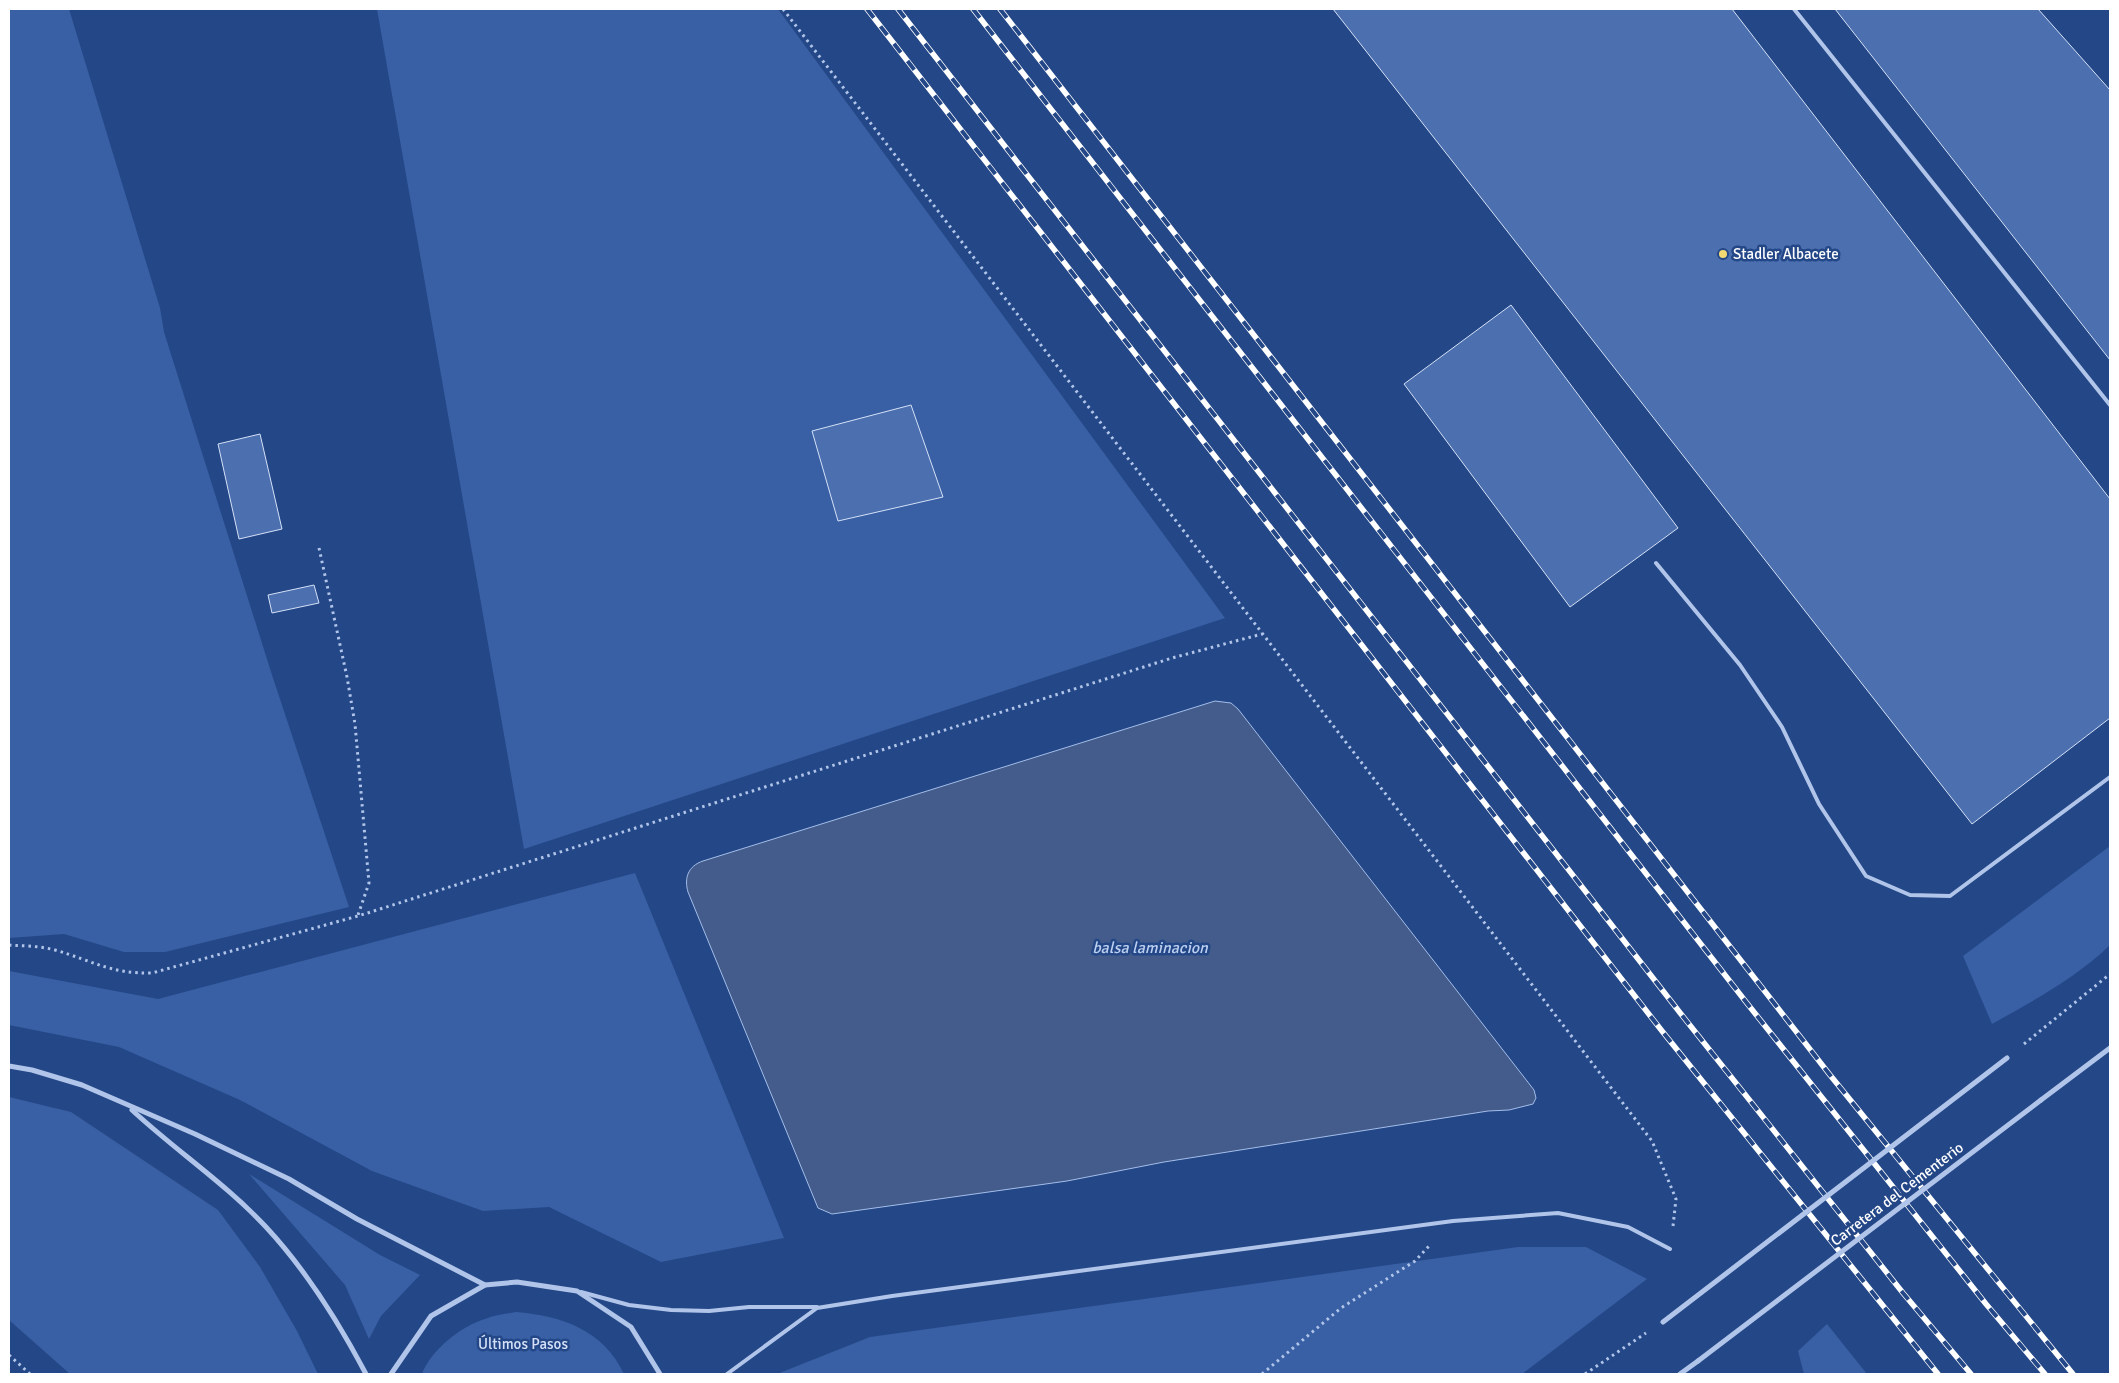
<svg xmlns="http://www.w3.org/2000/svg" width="2119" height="1383" viewBox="0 0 2119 1383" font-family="Signika,sans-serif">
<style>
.green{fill:#3960a4}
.water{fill:#435c8b;stroke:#a4beea}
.building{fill:#4c70af;stroke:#d4e1f7}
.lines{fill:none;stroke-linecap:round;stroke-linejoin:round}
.path{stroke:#b0c5e9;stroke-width:3;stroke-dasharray:2.5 4;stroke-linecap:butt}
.service{stroke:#b0c5e9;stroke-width:4}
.minor{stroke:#b0c5e9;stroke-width:5}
.rail-casing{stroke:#fff;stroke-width:5.5}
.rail{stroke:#244787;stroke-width:4;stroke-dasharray:11;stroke-linecap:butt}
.minor-bridge{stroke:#b0c5e9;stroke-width:5}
.poi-dot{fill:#f3d973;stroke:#244787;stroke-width:2}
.labels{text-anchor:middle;stroke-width:5;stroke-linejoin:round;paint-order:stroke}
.poi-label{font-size:15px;fill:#fff;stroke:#244787;text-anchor:start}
.street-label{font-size:15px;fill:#fff;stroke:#244787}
.park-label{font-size:15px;fill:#d4e1f7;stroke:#244787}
.water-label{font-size:16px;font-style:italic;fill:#bbcff0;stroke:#244787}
</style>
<rect width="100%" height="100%" fill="#244787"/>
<g class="green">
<path d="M9,9h60l91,299 4,24 108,343 77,232 -184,45h-41l-60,-18 -55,4z"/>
<path d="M377,9h401l447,609 -701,231z"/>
<path d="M2110,846v99c-34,33 -77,56 -118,79l-29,-68z"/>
<path d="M635,873l149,365 -123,24 -112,-55 -66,4 -111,-40 -132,-71 -121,-53 -110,-22v-54l149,28z"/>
<path d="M9,1097l62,15 147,98 42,57 37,64 21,43h-248l-61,-54z"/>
<path d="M249,1174l131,81 40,20 -39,41 -12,23 -24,-54z"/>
<path d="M1518,1247h68l61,32 -125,95h-745l93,-37z"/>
<path d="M516,1312c45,4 87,17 108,62h-202c9,-24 39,-48 63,-55 10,-4 21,-5 31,-7z"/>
<path d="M1827,1324l40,50h-63l-6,-23z"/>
</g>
<path class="water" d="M1215,701l16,2 7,6 296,381 2,8 -3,6 -24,6 -21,1 -324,51 -97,19 -235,33 -14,-6 -130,-316c-4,-14 0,-26 15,-31z"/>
<g class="building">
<path d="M1333,9h399l378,490v219l-138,106z"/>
<path d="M1835,9h203l72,81v270z"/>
<path d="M1511,305l167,223 -108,79 -166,-223z"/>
<path d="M911,405l32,92 -105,24 -26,-90z"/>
<path d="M260,434l22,95 -43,10 -21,-95z"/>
<path d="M314,585l5,18 -47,10 -4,-18z"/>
</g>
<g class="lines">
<g class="path">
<path d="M783,9l869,1132 24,58 -3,27"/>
<path d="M319,548l28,129 8,47 14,159 -11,32"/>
<path d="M9,945c15,1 31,1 46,5 38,11 56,24 97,23l206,-57 814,-258 90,-24"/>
<path d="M2024,1044l86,-70"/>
<path d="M9,1355l21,19"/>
<path d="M1262,1374l79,-66 74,-47 14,-15"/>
<path d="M1585,1374l61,-41"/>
</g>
<g class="service">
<path d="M1794,9l316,396"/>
<path d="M1656,563l84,102 42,62 37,77 47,72 44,19 40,1 160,-119"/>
<path d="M581,1292l48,13 42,5 38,1 40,-4h68"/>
<path d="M727,1374l90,-66 75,-12 561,-75 105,-8 70,14 42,22"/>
</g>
<g class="minor">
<path d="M9,1066l23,4 50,15 113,49 94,45 68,40 128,66"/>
<path d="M2041,1100l69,-52"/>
<path d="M132,1110c43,40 94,74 134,117 41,44 72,94 100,147"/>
<path d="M391,1374l40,-58 54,-31 32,-3 60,9 54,36 29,47"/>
<path d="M1680,1374l18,-13"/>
</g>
<g class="rail-casing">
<g id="rail">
<path d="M867,9l795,1022 276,343"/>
<path d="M898,9l783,1005 222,279 68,81"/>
<path d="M973,9l773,993 240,302 59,70"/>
<path d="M1000,9l830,1066 243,299"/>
</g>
</g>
<use href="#rail" class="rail"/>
<g class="minor-bridge">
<path d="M1663,1322l344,-264"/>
<path d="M1698,1361l343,-261"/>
</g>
</g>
<circle class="poi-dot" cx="1723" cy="254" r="5"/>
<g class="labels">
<g class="poi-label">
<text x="1733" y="259">Stadler Albacete</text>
</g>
<g class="street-label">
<text transform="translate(1897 1194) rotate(-37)" y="5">Carretera del Cementerio</text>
</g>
<g class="park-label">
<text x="523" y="1349">Últimos Pasos</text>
</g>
<g class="water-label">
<text x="1150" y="953">balsa laminacion</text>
</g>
</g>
<rect width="2119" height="1383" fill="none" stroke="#ffffff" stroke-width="20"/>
</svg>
